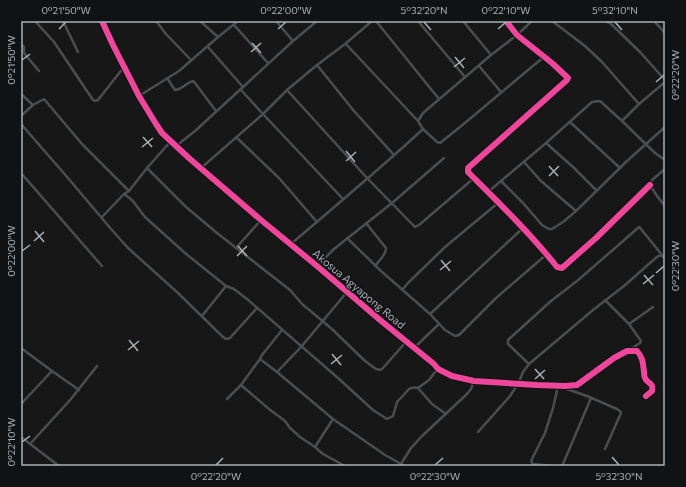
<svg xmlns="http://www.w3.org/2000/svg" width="686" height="487" viewBox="0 0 686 487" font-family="Commissioner,sans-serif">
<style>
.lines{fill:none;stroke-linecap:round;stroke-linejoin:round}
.minor{stroke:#4b4e50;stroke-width:2.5}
.cycleway-casing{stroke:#111213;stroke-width:8}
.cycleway{stroke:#ed469a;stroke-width:6}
.ticks{fill:none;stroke:#a9b1b8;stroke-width:1.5}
.labels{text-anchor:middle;stroke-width:3;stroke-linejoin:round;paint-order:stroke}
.street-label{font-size:11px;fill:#a9b1b8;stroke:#111213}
.neatline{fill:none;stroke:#a9b1b8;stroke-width:1.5}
.ticks-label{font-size:10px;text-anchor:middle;fill:#a9b1b8}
</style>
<rect width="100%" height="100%" fill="#171717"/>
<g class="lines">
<g class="minor">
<path d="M35,21l19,21 39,58 2,1 3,-1 26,-33"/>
<path d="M63,21l15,31"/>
<path d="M102,21l11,24 26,51 17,28 6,9 28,26 71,61 56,46 63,54 54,44 4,5 14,7 22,5 63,4 28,1 12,-1 37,-27 13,-7h10c6,6 6,13 7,21 0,2 0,4 1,6 2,6 9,4 7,13l-6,5"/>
<path d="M156,21l10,13 25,26"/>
<path d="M200,21l18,16"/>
<path d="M276,21l17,20"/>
<path d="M376,21l63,78"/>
<path d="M418,21l47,56"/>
<path d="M463,21l28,34"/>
<path d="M506,21l11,14 35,28 16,15 -1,2 -99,88v4c31,31 62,61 89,95l5,1 34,-30 54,-53"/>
<path d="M552,21l33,25 17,16 37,42"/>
<path d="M605,21l5,2 30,29 25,28"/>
<path d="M654,21l11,12"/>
<path d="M234,25l34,38"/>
<path d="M21,44l3,3v6l15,18"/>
<path d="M346,44l72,77"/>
<path d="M208,47l35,40 50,-46 24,-20"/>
<path d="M317,65l37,46 40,44"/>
<path d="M479,66l22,26"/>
<path d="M167,78l8,12c6,0 11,-7 18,-9l2,2 21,28"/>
<path d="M287,90l80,88 46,47 2,2 4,-2 55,-47"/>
<path d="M21,94l12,11"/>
<path d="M139,96l40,-25 39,-34 20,-16"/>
<path d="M21,116l12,-11 11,-6 38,45 47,47"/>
<path d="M622,121l33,32 10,7"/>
<path d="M570,122l50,46"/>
<path d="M21,124l47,54 43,51 17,19 50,45 45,44 3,2 4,-1 27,-30"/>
<path d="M423,129l14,13 3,1c36,-28 69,-58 104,-86"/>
<path d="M237,138l42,40 38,44"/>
<path d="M546,143l27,24 23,23"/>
<path d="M176,146l19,-15 48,-44"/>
<path d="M524,162l17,19 35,30"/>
<path d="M147,168l39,39 31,26 73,57 12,14 11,9 20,17 32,31 11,8 4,1 2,-1 24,-27"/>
<path d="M201,168l62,-54 -22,-24"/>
<path d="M665,169l-13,11 -2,5 7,11 8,10"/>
<path d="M21,173l81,93"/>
<path d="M501,181l22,22 19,22 7,4h3l11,-7 13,-11 51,-50 38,-34"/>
<path d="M488,192l58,-49 46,-41 8,-1 22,20 17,-17 26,-22"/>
<path d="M124,194l8,6 13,17 40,36 41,33 8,3 13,10 91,79 35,32 14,9 6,-3 4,-14 12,-13c3,-2 5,-2 9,-1l14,16 14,10"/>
<path d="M343,199l-80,-85 24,-24 30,-25 28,-21 27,-23"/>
<path d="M102,217l22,-23 5,-3 18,-23 24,-27"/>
<path d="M366,223l20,25c0,7 -7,13 -11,18"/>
<path d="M347,238l34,33 49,43 15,16 10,6 4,-1 37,-37 51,-44"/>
<path d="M291,244c44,-38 89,-75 132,-115l-5,-8 5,-8 68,-58 26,-20 15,-14"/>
<path d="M236,248l25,-28"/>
<path d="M317,266l17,-17 58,-46 52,-45"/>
<path d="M402,290l7,-8 36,-35 53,-44"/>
<path d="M605,300l24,24 12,17 -1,2 -11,7"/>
<path d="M430,314l93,-86"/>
<path d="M202,316l24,-30"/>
<path d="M629,324l24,-17"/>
<path d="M21,348l31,23 -31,33"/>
<path d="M414,348l25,-24"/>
<path d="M260,359l17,13 56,47 52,36 16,9 2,2"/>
<path d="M529,364l-21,-20v-4l43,-39 26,-20 61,-53 1,-1 2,2 21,26"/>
<path d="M52,371l27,19"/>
<path d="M277,372l24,-25 46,-55"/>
<path d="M241,385l28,24 16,12 5,7 10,9 15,10"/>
<path d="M565,387l2,2 20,7 30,13 3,2 1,2 -16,36"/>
<path d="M418,388l11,-8 6,-8 3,-3"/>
<path d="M227,399l14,-14 19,-26 2,-4 20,-25"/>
<path d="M333,419l-18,28 8,7 22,12"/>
<path d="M478,432l32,-36 8,-12 5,-12 6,-8 64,-54 31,-24 34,-30c4,-1 5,0 7,3"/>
<path d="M21,437l38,29"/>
<path d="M30,444l41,-45 26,-33"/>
<path d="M401,464l10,-16 11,-12 45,-42 4,-5 3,-8"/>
<path d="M552,466l-19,-2 -1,-1 -1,-2 14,-28 8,-25 4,-17 -1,-5"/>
<path d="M561,466l2,-2 28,-66"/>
</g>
<g class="cycleway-casing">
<g id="cycleway">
<path d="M102,21l11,24 26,51 17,28 6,9 28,26 71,61 56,46 63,54 54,44 4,5 14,7 22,5 63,4 28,1 12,-1 37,-27 13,-7h10c6,6 6,13 7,21 0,2 0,4 1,6 2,6 9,4 7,13l-6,5"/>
<path d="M506,21l11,14 35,28 16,15 -1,2 -99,88v4c31,31 62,61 89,95l5,1 34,-30 54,-53"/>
</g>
</g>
<use href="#cycleway" class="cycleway"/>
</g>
<path class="ticks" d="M424,22l7,8M615,22l7,8M59,29l7,-7M278,29l8,-7M498,29l8,-7M252,43l9,10M251,52l10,-9M455,57l9,11M22,60l8,-6M454,67l11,-9M656,82l8,-7M143,137l9,10M142,147l11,-9M346,151l9,11M346,161l10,-9M549,166l9,10M549,176l10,-10M35,231l9,11M34,241l10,-9M238,246l9,10M22,251l8,-6M237,256l10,-10M441,260l9,11M440,270l11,-9M656,273l8,-7M644,275l9,10M643,284l11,-9M129,340l9,11M128,350l11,-9M332,354l9,11M331,364l11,-9M535,369l9,10M535,379l10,-9M22,442l8,-6M612,457l7,8M216,465l7,-7M435,465l8,-7"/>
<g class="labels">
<g class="street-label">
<text transform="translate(359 289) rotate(40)" y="4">Akosua Agyapong Road</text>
</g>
</g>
<rect width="686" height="487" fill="none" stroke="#111213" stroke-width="44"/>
<rect x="22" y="22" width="642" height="443" class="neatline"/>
<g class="ticks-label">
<text x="66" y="14">0°21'50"W</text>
<text x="286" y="14">0°22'00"W</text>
<text x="424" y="14">5°32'20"N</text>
<text x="506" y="14">0°22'10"W</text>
<text x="615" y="14">5°32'10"N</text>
<text transform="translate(11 60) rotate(-90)" y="4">0°21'50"W</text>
<text transform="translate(675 75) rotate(-90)" y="4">0°22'20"W</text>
<text transform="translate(11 251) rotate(-90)" y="4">0°22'00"W</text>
<text transform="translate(675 266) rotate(-90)" y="4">0°22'30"W</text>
<text transform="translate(11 442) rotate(-90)" y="4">0°22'10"W</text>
<text x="216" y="480">0°22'20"W</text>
<text x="435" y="480">0°22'30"W</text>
<text x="619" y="480">5°32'30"N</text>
</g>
</svg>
